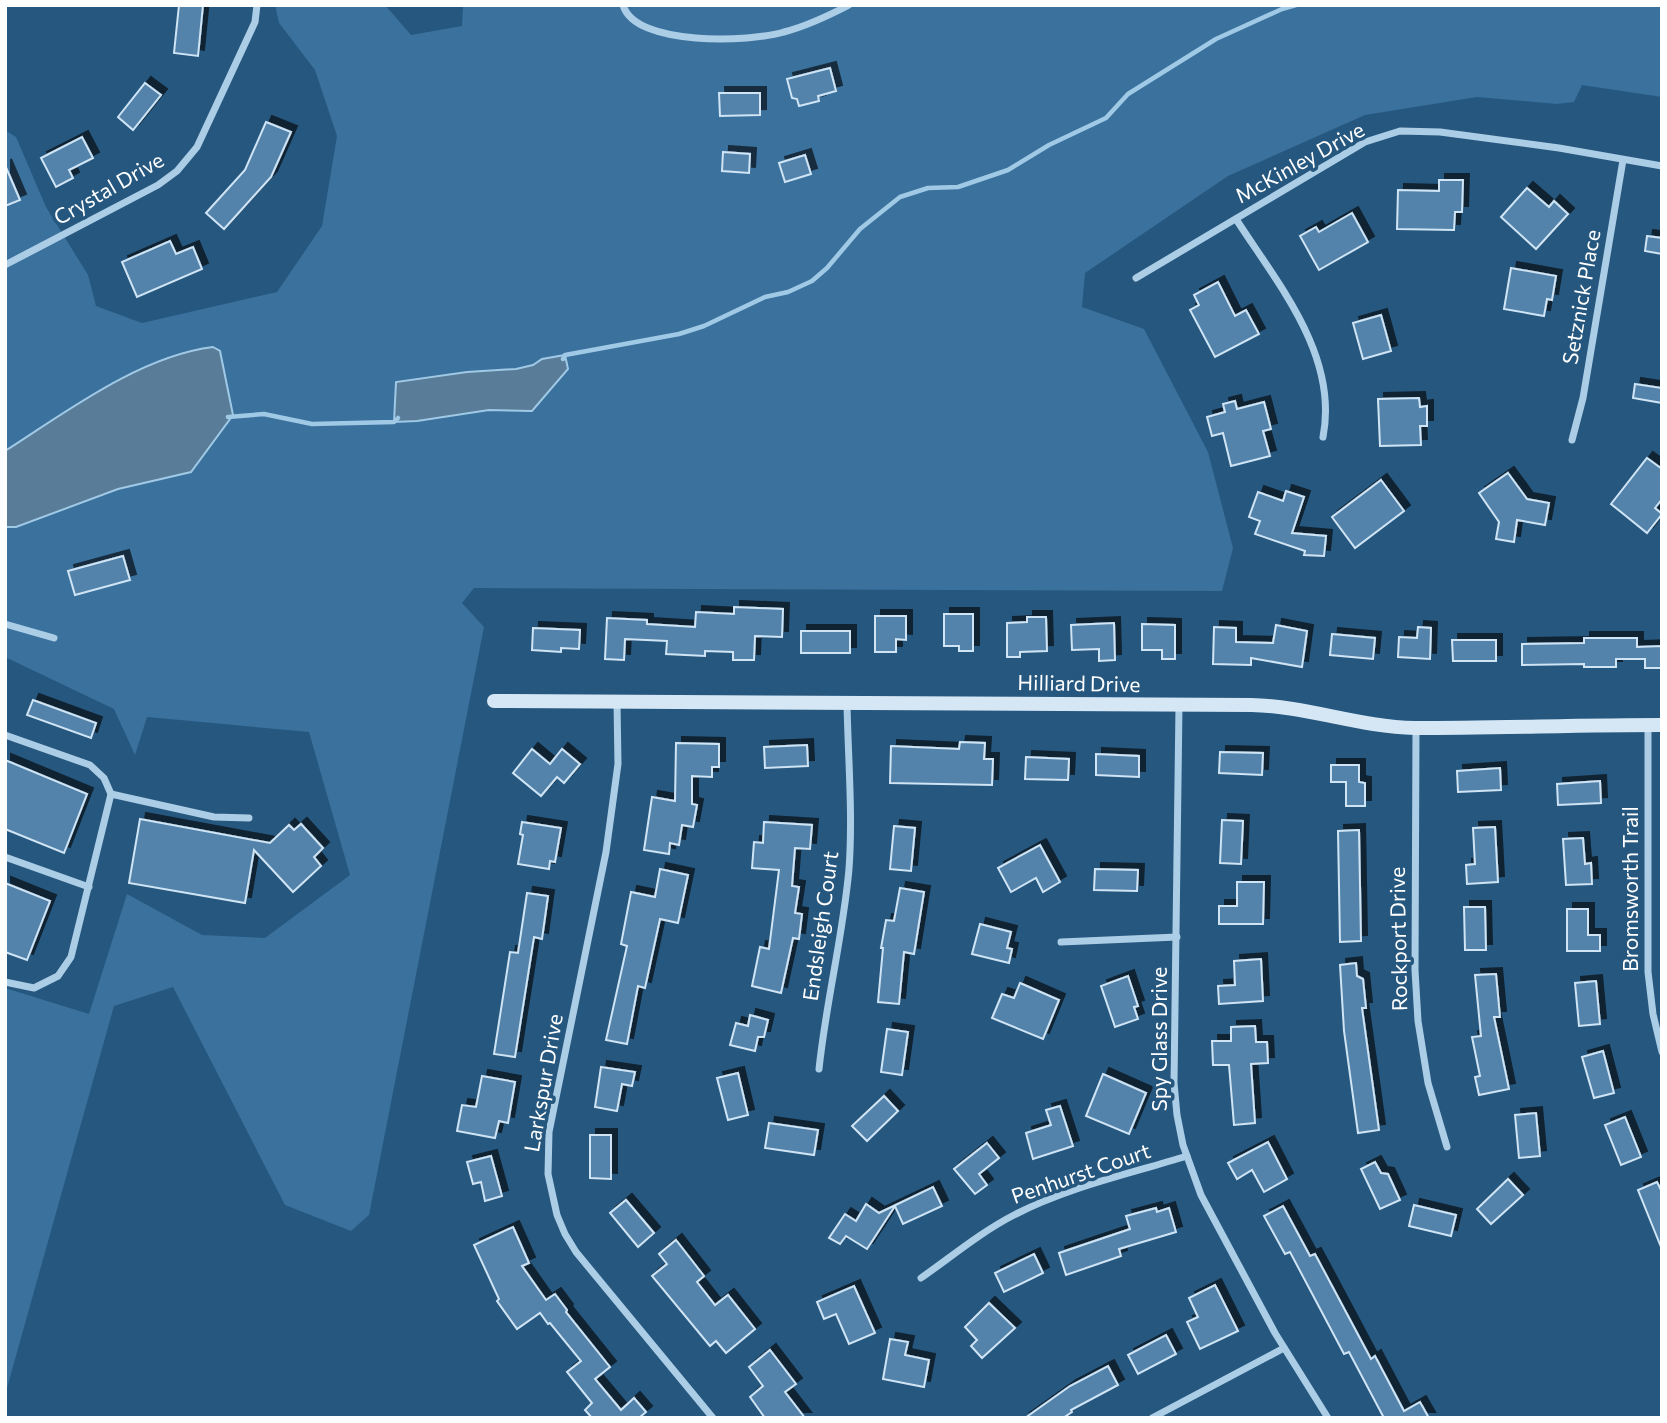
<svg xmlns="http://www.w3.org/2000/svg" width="1667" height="1423" viewBox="0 0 1667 1423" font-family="Commissioner,sans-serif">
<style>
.green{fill:#3a719d}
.water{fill:#597c98;stroke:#a0c9e6;stroke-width:2}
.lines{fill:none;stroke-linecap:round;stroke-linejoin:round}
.stream{stroke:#a0c9e6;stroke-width:4.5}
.building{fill:#5283aa;stroke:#cfe4f5;stroke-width:2;filter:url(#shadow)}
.street{stroke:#accde6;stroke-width:7}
.secondary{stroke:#d5e7f5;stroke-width:14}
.labels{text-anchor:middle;stroke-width:7;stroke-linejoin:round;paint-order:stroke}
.street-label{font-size:21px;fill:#fff;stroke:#26577f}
</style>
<defs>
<filter id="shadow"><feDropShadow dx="6" dy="-6" stdDeviation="0" flood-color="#0009"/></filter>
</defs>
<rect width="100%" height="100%" fill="#26577f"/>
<path class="green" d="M275,5h110l26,30 51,-9 1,-21h1199v92l-80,-12 -8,17 -17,2 -80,-7 -112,18 -137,61 -143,97 -3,34 62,22 64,123 25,96 -11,43 -748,-3 -12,15 22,24 -115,588 -18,16 -66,-26 -112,-218 -59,19 -109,389v-407l84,26 38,-120 75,41 63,3 85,-63 -41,-143 -162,-15 -12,38 -21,-46 -109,-52v-527l11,7 30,70 42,68 8,31 46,17 135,-31 45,-66 15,-90 -22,-66 -36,-47z"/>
<g class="water">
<path d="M213,347l7,4 13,64 -42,57 -73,17 -102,38h-11v-76c61,-39 135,-95 208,-104z"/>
<path d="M565,355l3,14 -36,42 -43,-1 -72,11 -23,1 2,-40 71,-10 49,-3 17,-4 9,-6z"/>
</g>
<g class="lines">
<g class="stream">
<path d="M563,359l2,-4 114,-21 25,-8 61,-29 23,-5 24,-11 15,-13 33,-39 40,-32 28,-9 30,-1 50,-17 41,-25 57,-27 22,-24 88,-55 66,-30 14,-4"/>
<path d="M228,417l36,-3 48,10 82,-2 4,-4"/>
</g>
</g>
<g class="building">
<path d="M179,5h24l-5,51 -24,-3z"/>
<path d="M830,68l6,23 -18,5 1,5 -20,5 -2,-7 -5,-1 -5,-19z"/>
<path d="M145,83l16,12 -28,35 -15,-13z"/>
<path d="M719,93h41v22l-40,1z"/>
<path d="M266,122l25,10 -20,45 -47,52 -18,-16 39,-43z"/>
<path d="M82,137l11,21 -24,12 4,8 -17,9 -15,-29z"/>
<path d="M723,152l27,2 -1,19 -27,-2z"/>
<path d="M805,155l6,19 -26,8 -6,-19z"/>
<path d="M5,165l15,35 -15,6z"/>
<path d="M1439,180h24l-1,32h-7l-1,18 -57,-1 1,-39 41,1z"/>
<path d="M1527,188l22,19 5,-6 14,13 -32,35 -35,-32z"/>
<path d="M1352,213l16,29 -49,28 -19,-34 16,-9 3,5z"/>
<path d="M1647,236l15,2v16l-17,-3z"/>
<path d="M170,241l6,13 17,-7 9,22 -65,28 -15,-35z"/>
<path d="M1511,268l45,8 -4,24 -5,-1 -3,17 -40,-7z"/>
<path d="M1218,282l17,34 11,-6 13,24 -44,23 -25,-47 9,-5 -5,-10z"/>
<path d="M1381,315l10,36 -28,8 -10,-36z"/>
<path d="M1635,384l27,4v15l-29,-5z"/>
<path d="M1419,398l1,9 7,-1v20h-7l1,19 -41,1 -2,-47z"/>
<path d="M1235,401l2,8 27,-7 7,27 -8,2 7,25 -39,10 -8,-33 -11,3 -5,-19 18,-5 -2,-8z"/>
<path d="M1647,458l15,11v30l-7,9 7,6 -15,19 -36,-29z"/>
<path d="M1508,473l19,26 22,4 -4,22 -28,-5 -3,22 -18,-3 3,-17 -20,-29z"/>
<path d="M1381,480l23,31 -49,37 -23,-31z"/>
<path d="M1286,491l18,6 -12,36 34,3 -2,20 -20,-1 1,-4 -50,-17 5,-13 -11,-4 9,-25 25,9z"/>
<path d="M123,556l7,24 -55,15 -7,-24z"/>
<path d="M734,607l49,2 -1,28 -27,-1 -1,24h-21v-8l-28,-1v5l-39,-2 1,-13 -42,-2 -1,21 -19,-1 2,-41 40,2v4l48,3 1,-15 38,2z"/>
<path d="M944,614h29v37h-14v-5h-15z"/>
<path d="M875,616h31v24l-10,-1v13h-21z"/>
<path d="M1027,617h19l1,34 -27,1v5h-13v-34l20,-1z"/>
<path d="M1114,623l1,37 -16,1v-12l-27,1 -1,-25z"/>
<path d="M1142,624l33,1v34h-13v-9h-20z"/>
<path d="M1276,625l31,6 -5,36 -51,-9v7l-38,-1 1,-37 22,1v14l37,1z"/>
<path d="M1418,627l13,1 -1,31 -32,-2 1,-20 18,1z"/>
<path d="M533,628l47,2 -1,19 -18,-1v4l-29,-2z"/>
<rect x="801" y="631" width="49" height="22"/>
<path d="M1332,634l43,4 -2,21 -43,-4z"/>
<path d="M1584,638h53v9l25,-1v22h-17v-9h-29v8h-32v-3l-62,1v-21l62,-1z"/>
<path d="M1452,640h44v21h-43z"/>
<path d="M33,700l63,23 -5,15 -64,-23z"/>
<path d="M960,742l25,1 -1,16h9l-1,26 -102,-2 1,-37 68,3z"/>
<path d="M676,743l43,1v23h-7v10l-20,-1v28l5,1 -4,22 -11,-2 -3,20 -9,-2 -1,11 -25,-4 8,-53 23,4z"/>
<path d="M807,745l1,21 -43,2 -1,-21z"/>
<path d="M532,749l18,15 12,-15 18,15 -16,19 -7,-6 -16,19 -28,-23z"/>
<path d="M1220,752l43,1 -1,22 -43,-2z"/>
<path d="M1096,754l43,2v21l-43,-2z"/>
<path d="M1026,757l43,2 -1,21 -43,-1z"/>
<path d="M5,760l82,34 -23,59 -59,-24z"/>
<path d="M1331,765h28v17l6,1v23h-19v-24h-15z"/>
<path d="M1500,768l1,22 -43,2 -1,-21z"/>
<path d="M1600,781l1,22 -43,2 -1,-21z"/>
<path d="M140,819l130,24 19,-18 5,5 7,-6 22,24 -9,9 7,9 -28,26 -39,-42 -9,53 -116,-20z"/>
<path d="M1222,820l21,1 -2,43 -21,-1z"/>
<path d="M522,822l39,6 -6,34 -5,-1 -1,8 -31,-5 5,-29 -3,-1z"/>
<path d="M764,822l48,3 -2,24 -15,-1 -3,38 7,1 -4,26 7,1 -3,25 -6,-1 -12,55 -29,-7 8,-39 9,2 10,-79 -27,-2 2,-26 9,1z"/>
<path d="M894,826l21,2 -4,43 -21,-2z"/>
<path d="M1495,827l3,55 -31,2 -1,-19 9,-1 -2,-36z"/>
<path d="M1359,830l2,111 -21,1 -2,-111z"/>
<path d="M1583,838l2,26 6,-1 1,21 -26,1 -3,-46z"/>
<path d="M1040,845l20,37 -17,10 -7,-14 -25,14 -13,-24z"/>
<path d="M660,869l28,6 -10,48 -18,-4 -15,69 -7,-2 -11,58 -21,-4 21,-94 -6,-2 10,-52 24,5z"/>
<path d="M1095,869l43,1 -1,21 -43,-1z"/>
<path d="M1237,882h27l-1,42h-44v-18h18z"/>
<path d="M5,883l45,18 -23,59 -22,-8z"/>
<path d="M900,888l24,4 -10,62 -10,-2 -5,52 -21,-2 5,-54h-2l5,-28 8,1z"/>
<path d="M527,893l21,3 -6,43 -8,-2 -19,120 -21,-3 16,-102 8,1z"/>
<path d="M1464,907h21l1,43h-21z"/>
<path d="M1567,909h21v26h12v16h-33z"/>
<path d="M980,924l31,8 -4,16 5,1 -3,14 -37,-9z"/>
<path d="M1261,959l2,42 -44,3 -1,-18 17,-1 -1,-24z"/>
<path d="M1356,963l1,13 6,3 3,29h-4l17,122 -21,3 -14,-102 -4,-66z"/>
<path d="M1496,974l4,43h-6l15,72 -30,6 -4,-18 5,-1 -8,-39 9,-1 -6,-61z"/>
<path d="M1128,976l10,30 -4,1 4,12 -23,8 -14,-41z"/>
<path d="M1596,981l4,43 -21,2 -4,-43z"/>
<path d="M1020,983l39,17 -16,39 -51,-21 10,-24 12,4z"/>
<path d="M750,1015l18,5 -4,17h-6l-3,14 -25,-6 6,-22 12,3z"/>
<path d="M1255,1026l1,16h11l1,21 -17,1 4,59 -21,2 -5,-60h-16l-1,-24h19v-14z"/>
<path d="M887,1029l21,3 -6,43 -21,-3z"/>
<path d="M1603,1051l11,42 -20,5 -12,-41z"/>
<path d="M601,1067l34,5 -3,14 -10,-2 -5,27 -22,-4z"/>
<path d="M738,1073l10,42 -20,5 -11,-42z"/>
<path d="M1103,1074l43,19 -17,41 -43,-18z"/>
<path d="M482,1076l33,6 -7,41 -9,-2 -4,17 -38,-7 5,-26 14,2z"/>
<path d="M884,1096l14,15 -31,30 -15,-15z"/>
<path d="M1060,1106l13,40 -40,13 -7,-26 25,-8 -5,-15z"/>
<path d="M1536,1113l4,43 -21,2 -4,-43z"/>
<path d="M1625,1117l16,40 -20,8 -16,-40z"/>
<path d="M769,1123l49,7 -4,25 -49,-7z"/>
<path d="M590,1135h21v44l-21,-1z"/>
<path d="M1268,1142l19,37 -23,13 -12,-22 -15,9 -9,-16z"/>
<path d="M987,1143l12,15 -20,16 8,11 -12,9 -21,-25z"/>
<path d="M491,1156l11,40 -17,5 -4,-19 -8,2 -6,-22z"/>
<path d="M1375,1162l6,11 7,1 12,26 -20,9 -19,-40z"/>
<path d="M1508,1179l15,16 -32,29 -14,-15z"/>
<path d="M1657,1182l5,10 -1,55 -23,-57z"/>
<path d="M933,1187l9,19 -39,18 -8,-18 -28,43 -21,-13 -6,8 -11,-6 16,-24 11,7 10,-17 13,9z"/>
<path d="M626,1200l28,33 -16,14 -28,-34z"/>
<path d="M1414,1205l42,10 -5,21 -42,-10z"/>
<path d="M1283,1206l27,50 5,-2 56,105 4,-3 29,55 16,-9 9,16h-45l-35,-66 -5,2 -54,-102 -5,2 -21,-38z"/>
<path d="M1156,1208l1,4 12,-4 7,24 -57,17 2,7 -55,19 -7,-22 71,-24 -4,-13z"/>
<path d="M513,1227l16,36 -7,3 24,34 9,-6 12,16 -1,2 44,55 -15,12 26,31 13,-12 12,14 -7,6h-47l-7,-8 7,-7 -25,-31 14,-11 -31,-38 -2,1 -8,-11 -23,16 -20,-28 2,-2 -25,-54z"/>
<path d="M676,1240l28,36 -7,6 18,23 13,-10 27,34 -29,24 -10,-12 -6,5 -58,-70 15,-12 -8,-10z"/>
<path d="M1034,1254l9,19 -39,19 -9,-19z"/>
<path d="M1215,1285l23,46 -38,18 -13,-27 11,-5 -9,-19z"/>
<path d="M854,1286l21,47 -26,11 -13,-30 -12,5 -7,-17z"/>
<path d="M989,1303l26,25 -33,30 -11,-12 6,-6 -12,-13z"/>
<path d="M1166,1335l10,19 -38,20 -10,-19z"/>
<path d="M890,1339l18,3 -3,13 24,5 -5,27 -41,-8z"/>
<path d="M770,1350l26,34 -11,8 20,26h-40l-15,-21 13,-11 -14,-19z"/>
<path d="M1108,1366l10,19 -47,25 1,2 -9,6h-38l45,-32z"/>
</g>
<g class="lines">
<g class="street">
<path d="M623,5c12,42 128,37 161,27 23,-6 44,-16 65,-27"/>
<path d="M1236,219c41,64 103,136 87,218"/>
<path d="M5,265l153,-80 19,-14 20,-24 58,-125 2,-17"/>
<path d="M1136,278l229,-136 35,-11 40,1 119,16 103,18"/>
<path d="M1572,440l11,-42 40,-238"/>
<path d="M5,624l49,14"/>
<path d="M617,703l1,61 -12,88 -57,280 -1,42 9,41 8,19 11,18 137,166"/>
<path d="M1179,706l-5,377 3,32 6,30 18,50 74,138 53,85"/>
<path d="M1648,725v247l5,42 9,38"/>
<path d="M1416,728l-1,242 3,51 10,62 19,64"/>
<path d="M5,735l85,30 14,13 7,16 103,23 35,1"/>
<path d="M5,857l84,30"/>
<path d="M1061,942l116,-5"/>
<path d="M5,982l29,6 24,-12 13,-19 40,-163"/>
<path d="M819,1069c7,-67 24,-133 30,-200 4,-55 -1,-111 -2,-166"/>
<path d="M921,1278c30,-21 60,-46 93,-63 54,-28 115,-41 173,-59"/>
<path d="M1152,1418l132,-70"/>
</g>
<path class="secondary" d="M494,701l757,4c56,1 108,22 164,23 82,0 165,-3 247,-3"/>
</g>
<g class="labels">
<g class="street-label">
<text transform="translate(1300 163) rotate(-29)" y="7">McKinley Drive</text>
<text transform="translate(109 189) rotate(-30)" y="7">Crystal Drive</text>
<text transform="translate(1582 297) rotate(-80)" y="7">Setznick Place</text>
<text transform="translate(1079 684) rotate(1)" y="7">Hilliard Drive</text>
<text transform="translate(1631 889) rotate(-90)" y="7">Bromsworth Trail</text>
<text transform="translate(821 926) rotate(-82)" y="7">Endsleigh Court</text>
<text transform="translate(1399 939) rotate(-91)" y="7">Rockport Drive</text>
<text transform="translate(1160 1039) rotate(-90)" y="7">Spy Glass Drive</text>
<text transform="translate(544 1083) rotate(-80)" y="7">Larkspur Drive</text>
<text transform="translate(1081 1174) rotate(-19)" y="7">Penhurst Court</text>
</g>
</g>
<rect width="1667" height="1423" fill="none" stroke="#ffffff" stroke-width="14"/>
</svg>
